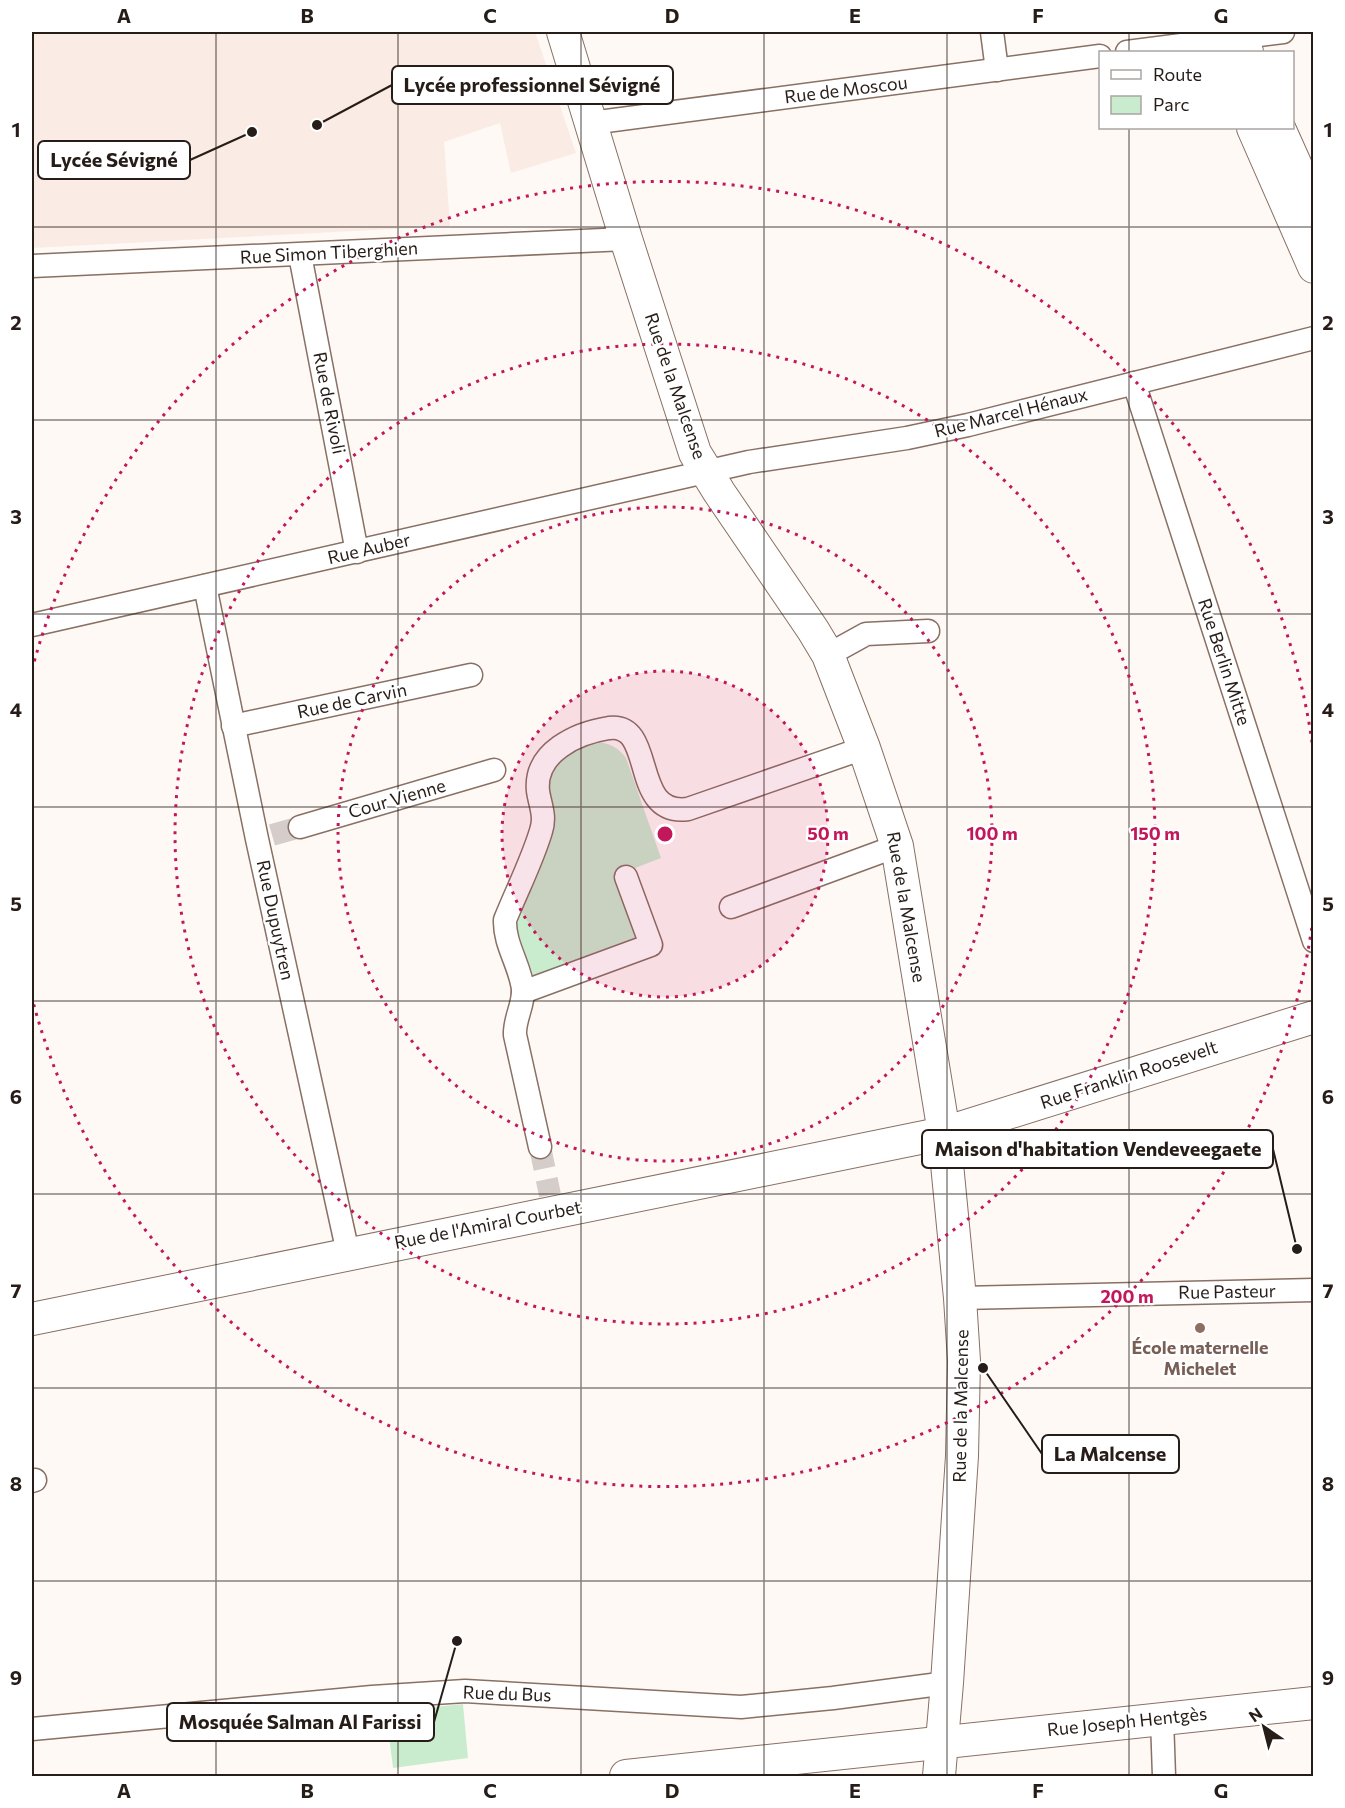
<svg xmlns="http://www.w3.org/2000/svg" width="1345" height="1808" viewBox="0 0 1345 1808" font-family="Commissioner,sans-serif">
<style>
.built{fill:#faebe4}
.green{fill:#caecce}
.lines{fill:none;stroke-linecap:round;stroke-linejoin:round}
.street-tunnel{stroke:#d4cdca;stroke-width:22;stroke-dasharray:22 11;stroke-linecap:butt}
.street-casing{stroke:#887063;stroke-width:25}
.secondary-casing{stroke:#887063;stroke-width:34}
.street{stroke:#fff;stroke-width:22}
.secondary{stroke:#fff;stroke-width:32}
.grid{fill:none;stroke:#271d18;stroke-width:1.5;stroke-opacity:0.55}
.ring{fill:none;stroke:#c2185b;stroke-width:3;stroke-dasharray:3 6}
.education-dot{fill:#8d6e63;stroke:#fff;stroke-width:2}
.labels{text-anchor:middle;stroke-width:4.5;stroke-linejoin:round;paint-order:stroke}
.street-label{font-size:18px;fill:#271d18;stroke:#fff}
.education-label{font-size:18px;font-weight:bold;fill:#785e54;stroke:#fff}
.centre{fill:#c2185b;stroke:#fff;stroke-width:3}
.ring-label{font-size:18px;text-anchor:middle;font-weight:bold;fill:#c2185b;stroke:#fff;stroke-width:4.5;stroke-linejoin:round;paint-order:stroke}
.leader{fill:none;stroke:#271d18;stroke-width:2}
.callout-dot{fill:#271d18;stroke:#fff;stroke-width:2}
.callout{fill:#fff;stroke:#271d18;stroke-width:2}
.callout-label{font-size:20px;text-anchor:middle;font-weight:bold;fill:#271d18}
.neatline{fill:none;stroke:#271d18;stroke-width:2}
.grid-label{font-size:20px;text-anchor:middle;font-weight:bold;fill:#271d18}
</style>
<rect width="100%" height="100%" fill="#fff9f6"/>
<path class="built" d="M32,32h503l41,121 -65,20 -11,-50 -56,19 6,84 -418,22z"/>
<g class="green">
<path d="M598,742c13,2 20,5 28,16l35,100 -44,17 21,64 -103,41 -19,-53 36,-89 2,-15 -1,-17 -5,-18 2,-14 15,-22z"/>
<path d="M463,1704l5,54 -75,10 -7,-56z"/>
</g>
<g class="lines">
<g class="street-tunnel">
<path d="M272,835l28,-8"/>
<path d="M540,1147l10,48"/>
</g>
<g class="street-casing">
<g id="street">
<path d="M992,32l5,38"/>
<path d="M1127,52l156,-20"/>
<path d="M591,123l509,-67"/>
<path d="M300,255l57,297"/>
<path d="M32,266l594,-27"/>
<path d="M1134,383l180,558"/>
<path d="M205,586l52,253 91,414"/>
<path d="M32,625l717,-163 158,-24 61,-13 346,-87"/>
<path d="M828,655l38,-21 62,-3"/>
<path d="M233,726l238,-51"/>
<path d="M300,827l194,-57"/>
<path d="M731,907l166,-61"/>
<path d="M523,992l128,-47 -25,-68"/>
<path d="M540,1147l-25,-112c-1,-16 9,-30 8,-46 -3,-24 -19,-45 -18,-69 12,-30 27,-59 36,-89 5,-15 -1,-26 -3,-40 -4,-39 39,-58 71,-63 48,-6 20,89 79,81l176,-61"/>
<path d="M960,1298l354,-8"/>
<path d="M32,1481l3,-1"/>
<path d="M1162,1719l2,57"/>
<path d="M32,1729l340,-32 93,-6 276,16 92,-9 114,-15"/>
</g>
</g>
<g class="secondary-casing">
<g id="secondary">
<path d="M563,32l63,207 69,214 24,39 94,138 15,25 36,93 33,98 47,287 16,165 4,63 -2,95 -15,227 -8,93"/>
<path d="M1211,32l9,20"/>
<path d="M1238,32l9,20"/>
<path d="M1253,128l61,139"/>
<path d="M1279,128l35,78"/>
<path d="M32,1319l912,-186 370,-116"/>
<path d="M626,1776l688,-73"/>
</g>
</g>
<use href="#street" class="street"/>
<use href="#secondary" class="secondary"/>
</g>
<path class="grid" d="M216,32v1744M398,32v1744M581,32v1744M764,32v1744M947,32v1744M1129,32v20M1129,128v1648M32,227h1282M32,420h1282M32,614h1282M32,807h1282M32,1001h1282M32,1194h1282M32,1388h1282M32,1581h1282"/>
<circle cx="665" cy="834" r="163" fill="#c2185b" fill-opacity=".12"/>
<g class="ring">
<circle cx="665" cy="834" r="163"/>
<circle cx="665" cy="834" r="327"/>
<circle cx="665" cy="834" r="490"/>
<path d="M1313 919A654 654 0 0 1 32 998M32 670A654 654 0 0 1 1313 749"/>
</g>
<circle class="education-dot" cx="1200" cy="1328" r="6"/>
<g class="labels">
<g class="street-label">
<text transform="translate(846 90) rotate(-7)" y="6">Rue de Moscou</text>
<text transform="translate(329 253) rotate(-3)" y="6">Rue Simon Tiberghien</text>
<text transform="translate(675 386) rotate(71)" y="6">Rue de la Malcense</text>
<text transform="translate(329 403) rotate(79)" y="6">Rue de Rivoli</text>
<text transform="translate(1011 413) rotate(-14)" y="6">Rue Marcel Hénaux</text>
<text transform="translate(369 549) rotate(-13)" y="6">Rue Auber</text>
<text transform="translate(1224 662) rotate(72)" y="6">Rue Berlin Mitte</text>
<text transform="translate(352 701) rotate(-12)" y="6">Rue de Carvin</text>
<text transform="translate(397 799) rotate(-16)" y="6">Cour Vienne</text>
<text transform="translate(906 907) rotate(80)" y="6">Rue de la Malcense</text>
<text transform="translate(275 920) rotate(78)" y="6">Rue Dupuytren</text>
<text transform="translate(1129 1075) rotate(-18)" y="6">Rue Franklin Roosevelt</text>
<text transform="translate(488 1225) rotate(-11)" y="6">Rue de l'Amiral Courbet</text>
<text transform="translate(1227 1292) rotate(-1)" y="6">Rue Pasteur</text>
<text transform="translate(961 1406) rotate(-89)" y="6">Rue de la Malcense</text>
<text transform="translate(507 1694) rotate(2)" y="6">Rue du Bus</text>
<text transform="translate(1127 1722) rotate(-6)" y="6">Rue Joseph Hentgès</text>
</g>
<g class="education-label">
<text x="1200" y="1354">École maternelle<tspan x="1200" dy="21">Michelet</tspan></text>
</g>
</g>
<circle cx="665" cy="834" r="9" class="centre"/>
<g class="ring-label">
<text x="828" y="840">50 m</text>
<text x="992" y="840">100 m</text>
<text x="1155" y="840">150 m</text>
<text x="1127" y="1303">200 m</text>
</g>
<path class="leader" d="M317 125L392 85M252 132L190 160M1297 1249L1273 1149M983 1368L1042 1454M457 1641L434 1722"/>
<g class="callout-dot">
<circle cx="317" cy="125" r="6"/>
<circle cx="252" cy="132" r="6"/>
<circle cx="1297" cy="1249" r="6"/>
<circle cx="983" cy="1368" r="6"/>
<circle cx="457" cy="1641" r="6"/>
</g>
<g class="callout">
<rect x="392" y="66" width="281" height="38" rx="6"/>
<rect x="38" y="141" width="152" height="38" rx="6"/>
<rect x="922" y="1130" width="351" height="38" rx="6"/>
<rect x="1042" y="1435" width="137" height="38" rx="6"/>
<rect x="167" y="1703" width="267" height="38" rx="6"/>
</g>
<g class="callout-label">
<text x="532" y="92">Lycée professionnel Sévigné</text>
<text x="114" y="167">Lycée Sévigné</text>
<text x="1098" y="1156">Maison d'habitation Vendeveegaete</text>
<text x="1110" y="1461">La Malcense</text>
<text x="300" y="1729">Mosquée Salman Al Farissi</text>
</g>
<rect width="1345" height="1808" fill="none" stroke="#ffffff" stroke-width="66"/>
<rect x="1099" y="51" width="195" height="78" fill="#ffffff" stroke="#a9a5a3" stroke-width="1.5"/>
<rect x="1111" y="70" width="30" height="9" fill="#ffffff" stroke="#a9a5a3" stroke-width="1.5"/>
<text x="1153" y="81" font-size="18" fill="#271d18">Route</text>
<rect x="1111" y="96" width="30" height="18" fill="#caecce" stroke="#a9a5a3" stroke-width="1.5"/>
<text x="1153" y="111" font-size="18" fill="#271d18">Parc</text>
<g transform="translate(1264 1727) rotate(325)" stroke="#ffffff" stroke-width="4.5" paint-order="stroke">
<path d="M0-4.5L10 22L0 15L-10 22Z" fill="#271d18"/>
<text y="-9" font-size="16" font-weight="bold" text-anchor="middle" fill="#271d18">N</text>
</g>
<rect x="33" y="33" width="1279" height="1742" class="neatline"/>
<g class="grid-label">
<text x="124" y="23">A</text>
<text x="307" y="23">B</text>
<text x="490" y="23">C</text>
<text x="672" y="23">D</text>
<text x="855" y="23">E</text>
<text x="1038" y="23">F</text>
<text x="1221" y="23">G</text>
<text x="16" y="137">1</text>
<text x="1328" y="137">1</text>
<text x="16" y="330">2</text>
<text x="1328" y="330">2</text>
<text x="16" y="524">3</text>
<text x="1328" y="524">3</text>
<text x="16" y="717">4</text>
<text x="1328" y="717">4</text>
<text x="16" y="911">5</text>
<text x="1328" y="911">5</text>
<text x="16" y="1104">6</text>
<text x="1328" y="1104">6</text>
<text x="16" y="1298">7</text>
<text x="1328" y="1298">7</text>
<text x="16" y="1491">8</text>
<text x="1328" y="1491">8</text>
<text x="16" y="1685">9</text>
<text x="1328" y="1685">9</text>
<text x="124" y="1798">A</text>
<text x="307" y="1798">B</text>
<text x="490" y="1798">C</text>
<text x="672" y="1798">D</text>
<text x="855" y="1798">E</text>
<text x="1038" y="1798">F</text>
<text x="1221" y="1798">G</text>
</g>
</svg>
